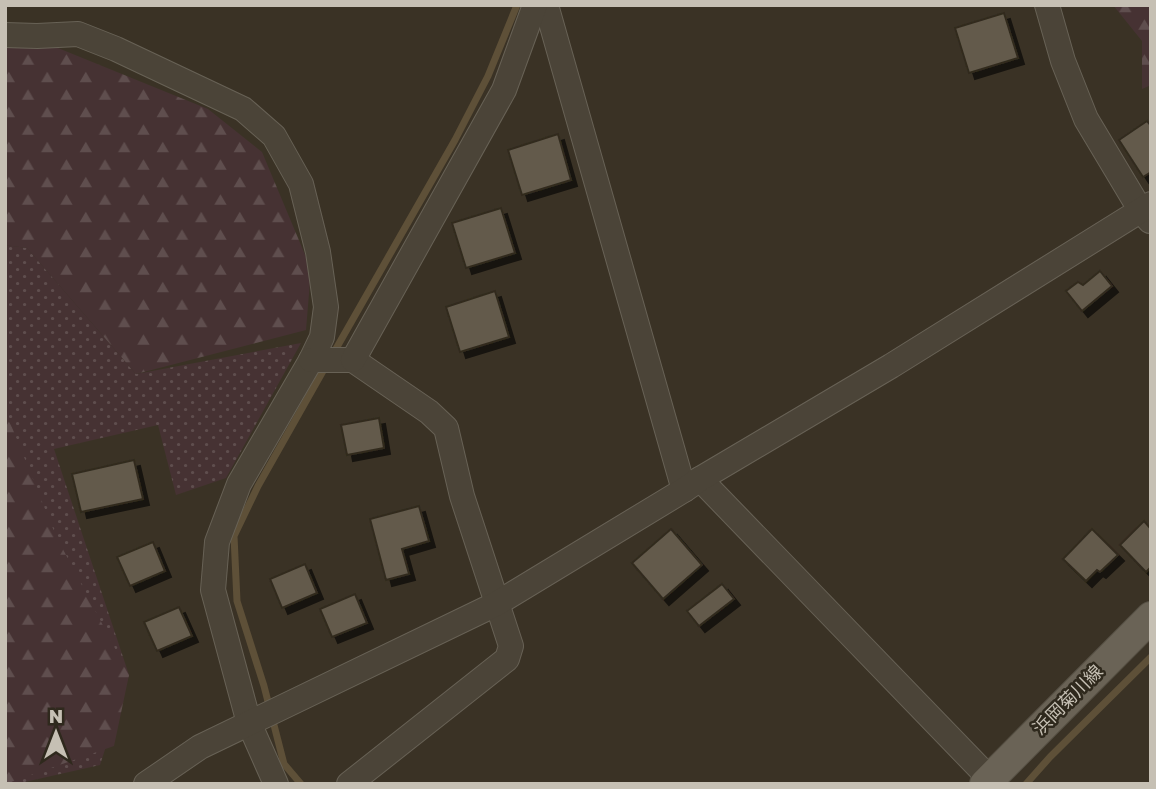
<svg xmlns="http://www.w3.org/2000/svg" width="1156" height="789" viewBox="0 0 1156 789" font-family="'Golos Text','Noto Sans JP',sans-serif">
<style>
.grass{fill:url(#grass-dots)}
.forest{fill:url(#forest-firs)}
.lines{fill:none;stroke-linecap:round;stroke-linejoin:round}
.stream{stroke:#5e5038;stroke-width:7}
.building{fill:#635a4b;stroke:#312b1f;stroke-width:2;filter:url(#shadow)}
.minor-casing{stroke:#686256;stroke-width:26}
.major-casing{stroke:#565044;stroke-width:32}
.minor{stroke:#4b4438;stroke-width:24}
.major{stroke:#6a6356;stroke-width:30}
.labels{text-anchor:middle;stroke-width:5;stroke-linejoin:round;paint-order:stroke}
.street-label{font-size:18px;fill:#c6c0b4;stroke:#2f291d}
</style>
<defs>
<pattern id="grass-dots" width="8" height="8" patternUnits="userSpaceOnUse" patternTransform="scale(1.75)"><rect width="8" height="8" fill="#463233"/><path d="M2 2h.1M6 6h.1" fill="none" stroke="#5f4e4e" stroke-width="1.8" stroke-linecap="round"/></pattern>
<pattern id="forest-firs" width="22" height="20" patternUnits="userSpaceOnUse" patternTransform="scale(1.75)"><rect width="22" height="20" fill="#463233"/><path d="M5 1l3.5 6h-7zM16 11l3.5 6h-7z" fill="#5f4e4e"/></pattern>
<filter id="shadow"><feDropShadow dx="6" dy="6" stdDeviation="0" flood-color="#0009"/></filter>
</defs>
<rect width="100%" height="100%" fill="#3a3225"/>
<path class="grass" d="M5,245l22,3 109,126 165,-31 -75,135 -50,17 -18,-70 -104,24 75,226 -29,90 -84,19h-11z"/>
<g class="forest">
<path d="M1113,5h38v80l-9,4v-48z"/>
<path d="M5,44l48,2 155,63 54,43 49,117 -5,61 -170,44 -109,-126 -22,-3z"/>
<path d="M5,410l51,126 73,139 -15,71 -109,38z"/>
</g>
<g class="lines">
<g class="stream">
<path d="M333,354l122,-214 33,-64 29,-71"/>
<path d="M301,784l-17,-20 -20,-78 -27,-85 -3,-65 24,-50 69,-122"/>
<path d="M1026,784l24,-27 101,-100"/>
</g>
</g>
<g class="building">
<path d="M1004,13l14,45 -49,15 -14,-45z"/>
<path d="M1147,121l4,5v46l-8,5 -24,-37z"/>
<path d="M558,134l13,46 -49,15 -14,-45z"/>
<path d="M501,208l14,45 -49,15 -14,-45z"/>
<path d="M1100,271l12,15 -30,25 -16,-20 12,-9 5,3z"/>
<path d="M495,291l14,46 -49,15 -14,-45z"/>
<path d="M379,418l5,30 -37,7 -6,-30z"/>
<path d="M134,460l9,39 -62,13 -9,-38z"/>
<path d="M419,506l10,35 -27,8 7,25 -23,6 -16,-61z"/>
<path d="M1144,521l7,8v38l-5,5 -26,-27z"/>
<path d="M671,529l31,36 -39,34 -31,-36z"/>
<path d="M1092,529l26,26 -18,17 -3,-2 -11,11 -23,-22z"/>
<path d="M153,542l12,29 -35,15 -13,-29z"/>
<path d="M305,564l12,29 -35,15 -12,-29z"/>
<path d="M722,584l12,15 -35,27 -12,-15z"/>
<path d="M355,594l12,29 -35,14 -12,-28z"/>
<path d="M179,607l13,29 -35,15 -13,-29z"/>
</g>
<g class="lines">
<g class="minor-casing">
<g id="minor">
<path d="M546,5l138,485"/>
<path d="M1047,5l16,56 23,58 55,92 9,10"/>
<path d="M5,35l32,1 41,-2 38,15 127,60 31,27 27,48 17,68 8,55 -4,30 -11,23 -72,124 -22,58 -4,48 36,133 27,61"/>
<path d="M311,360h42l76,52 17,16 16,68 49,150 -4,13 -158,125"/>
<path d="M353,360l151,-270 31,-85"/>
<path d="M700,479l290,300"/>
<path d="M146,784l54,-37 296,-143 188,-114 16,-11 191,-113 260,-162"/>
</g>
</g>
<g class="major-casing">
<path id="major" d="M985,784l166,-167"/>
</g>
<use href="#minor" class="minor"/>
<use href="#major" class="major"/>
</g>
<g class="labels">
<g class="street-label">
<text transform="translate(1068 700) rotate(-45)" y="6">浜岡菊川線</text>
</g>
</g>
<rect width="1156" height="789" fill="none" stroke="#c6c0b4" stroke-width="14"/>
<g transform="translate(56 733)" stroke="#2f291d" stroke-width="5" paint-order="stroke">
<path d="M0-5L12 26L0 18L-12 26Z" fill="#c6c0b4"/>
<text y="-10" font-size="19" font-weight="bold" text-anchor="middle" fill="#c6c0b4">N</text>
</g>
</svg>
